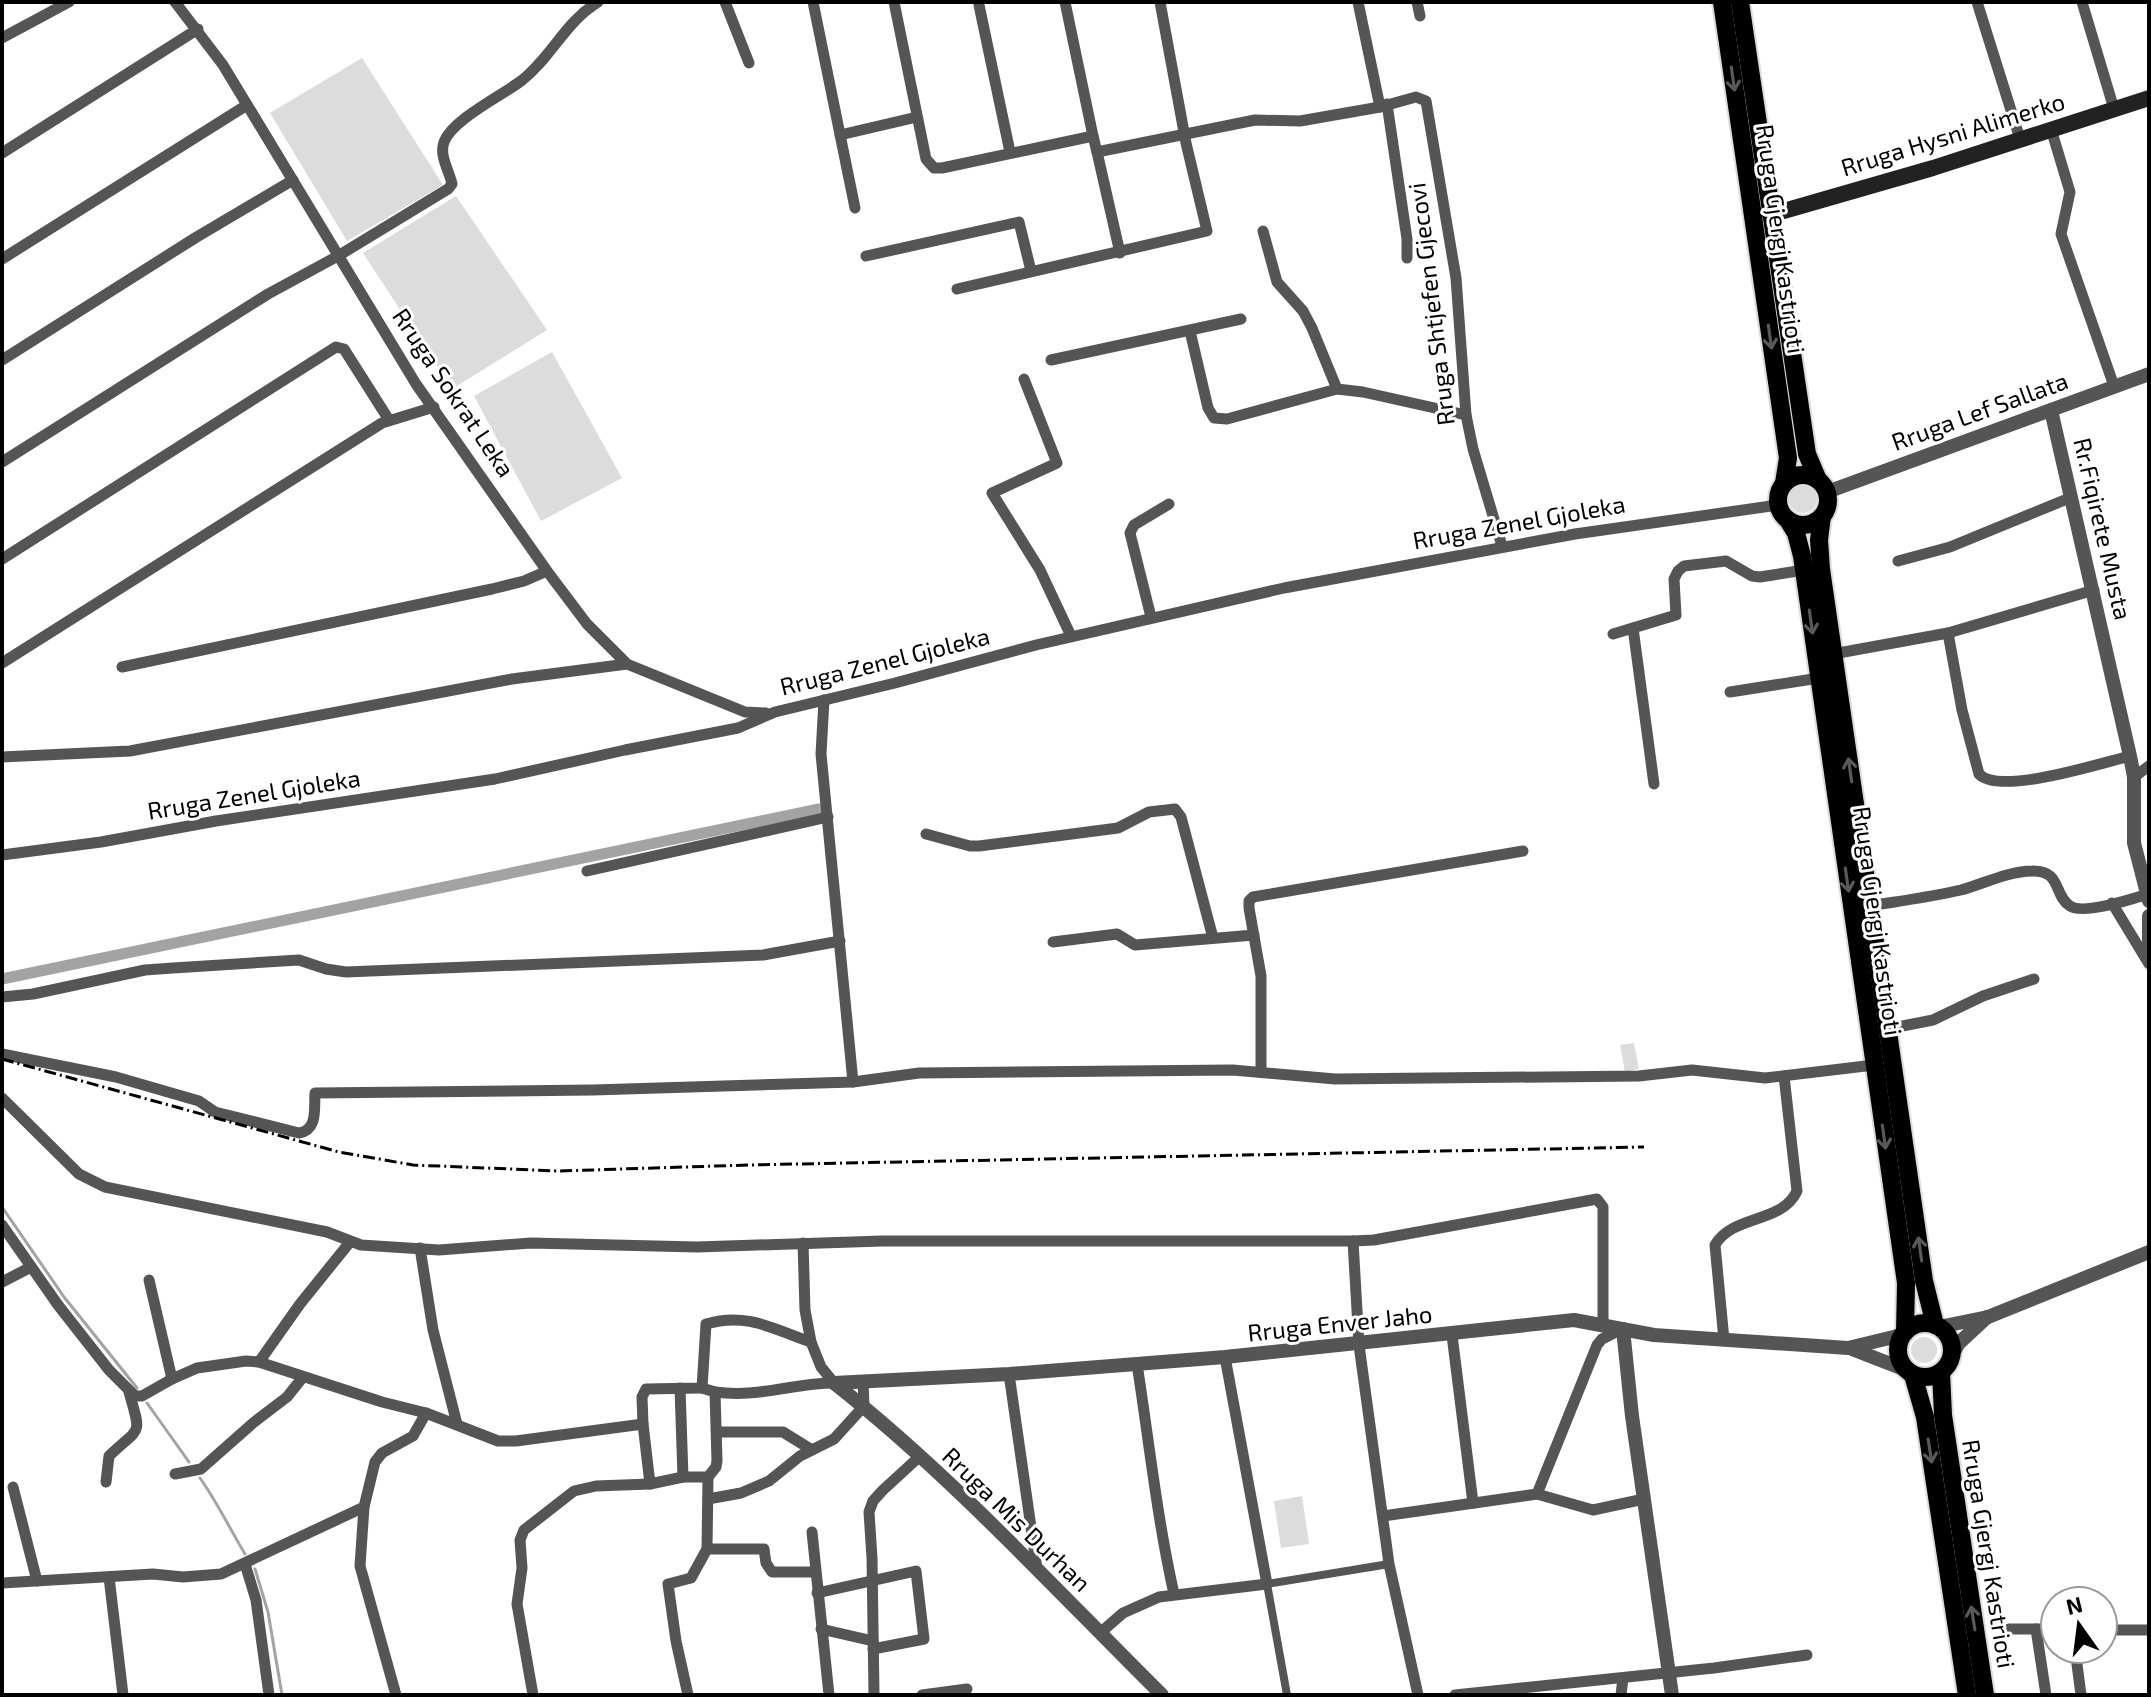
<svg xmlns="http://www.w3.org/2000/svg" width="2151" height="1697" viewBox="0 0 2151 1697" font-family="'Exo 2',sans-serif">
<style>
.green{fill:#dcdcdc}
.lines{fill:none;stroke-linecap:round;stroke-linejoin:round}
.stream{stroke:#a3a3a3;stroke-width:3}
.canal{stroke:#a3a3a3;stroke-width:11}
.primary-casing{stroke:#dbdbdb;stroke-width:22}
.pedestrian{stroke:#555;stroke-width:8}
.minor{stroke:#555;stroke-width:11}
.tertiary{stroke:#555;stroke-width:14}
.secondary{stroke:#222;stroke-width:16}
.primary{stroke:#000;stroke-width:18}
.rail{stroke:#000;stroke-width:3;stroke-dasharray:12 4 2 4;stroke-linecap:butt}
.oneway{stroke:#595959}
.labels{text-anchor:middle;stroke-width:6;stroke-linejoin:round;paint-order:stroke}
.street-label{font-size:24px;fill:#000;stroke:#fff}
</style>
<rect width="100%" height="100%" fill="#fff"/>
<g class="green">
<path d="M362,58l81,127 -96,56 -77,-128z"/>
<path d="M456,196l91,134 -95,59 -89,-136z"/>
<path d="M552,352l70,126 -81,43 -67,-125z"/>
<circle cx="1803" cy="499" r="14"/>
<path d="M1634,1043l5,26 -14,3 -5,-27z"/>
<circle cx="1924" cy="1350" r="13"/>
<path d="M1302,1496l7,48 -28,4 -7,-47z"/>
</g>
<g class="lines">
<g class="stream">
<path d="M2,1207l62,90 73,91"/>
<path d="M147,1403l42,59"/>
<path d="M200,1478c17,24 30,51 45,76"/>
<path d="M255,1569l13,43 14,83"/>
</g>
<path class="canal" d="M2,979l817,-170"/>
<g class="primary-casing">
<g id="primary">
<path d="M1722,2l66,456 -4,25"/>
<path d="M1740,2l67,452 11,26"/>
<circle cx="1803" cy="500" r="25"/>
<path d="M1822,516l-3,24 2,29 103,712 11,44"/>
<path d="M1788,520l8,13 6,23 104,727 -1,49"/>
<circle cx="1925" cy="1350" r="27"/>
<path d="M1941,1373l2,42 42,280"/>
<path d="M1913,1375l12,42 42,278"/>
</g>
</g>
<path class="pedestrian" d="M1287,1695l-20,-111 122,-20"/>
<g class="minor">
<path d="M175,2l48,63 193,319 131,187 40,53 40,40 118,48 21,1"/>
<path d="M725,2l24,61"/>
<path d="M813,2l42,206"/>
<path d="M894,2l32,157 8,9h8l151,-32 -28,-134"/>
<path d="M1417,2l3,14"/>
<path d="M1977,2l43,137"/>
<path d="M2082,2l32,107"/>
<path d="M979,5l31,147"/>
<path d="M2,38l67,-36"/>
<path d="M1387,104l20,135v19"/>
<path d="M1380,107l36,-10 10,4 30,177 10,137 7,34 29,97"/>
<path d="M2051,129l19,63 -9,42 53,152"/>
<path d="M840,135l77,-18"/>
<path d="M1093,136l4,16 158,-32 45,1 80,-14 -22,-105"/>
<path d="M1097,152l23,101"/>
<path d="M2,153l196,-124"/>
<path d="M1263,231l14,51 26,29 9,17 25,61"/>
<path d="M866,256l153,-34 12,49"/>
<path d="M2,259l245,-154"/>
<path d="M957,289l250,-58 -21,-88 -26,-141"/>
<path d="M1190,331l18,77 6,10 13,1 110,-30 26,3 103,23"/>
<path d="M2,360l193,-122 98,-58"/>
<path d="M1051,360l190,-41"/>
<path d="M1024,379l33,84 -65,30 48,77 31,66"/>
<path d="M2,462l266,-168 70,-38 110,-67 4,-5c-3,-14 -13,-28 -8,-42 8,-22 57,-46 77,-61 30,-23 44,-59 77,-79"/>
<path d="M2,559l334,-212 8,2 45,71"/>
<path d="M1898,561l52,-14 122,-50"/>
<path d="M1151,617l-21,-84 4,-8 35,-21"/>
<path d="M1633,628l21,156"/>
<path d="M1948,633l14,77 17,64c20,22 122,-11 151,-18"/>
<path d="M1613,634l63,-19 -2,-36 4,-8 6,-5 42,-5 26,15 8,1 44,-7"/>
<path d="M1833,654l115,-21 146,-43"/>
<path d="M2,663l380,-240 52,-16"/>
<path d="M122,667l370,-78 32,-8 23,-10"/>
<path d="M1730,692l89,-14"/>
<path d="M824,700l-3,54 32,328 66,-9 314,-3 102,9 304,-3 53,-6 73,8 109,-13"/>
<path d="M2,757l128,-6 382,-72 115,-15"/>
<path d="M2134,777l15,-11"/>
<path d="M926,834l44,12h9l139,-18 31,-16 26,-3 6,8 32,121"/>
<path d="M2,855l99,-13 115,-21 279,-42 130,-29 113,-22 37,-16 120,-29 141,-38 248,-57 291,-54 203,-29"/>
<path d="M587,871l241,-54"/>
<path d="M2112,903l37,61"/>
<path d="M1869,906c31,-5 62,-9 92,-16 22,-6 48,-19 71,-19 30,-1 21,24 38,35 13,9 62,-7 78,-12"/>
<path d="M1053,942l64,-8 18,11 119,-10"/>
<path d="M2,997l31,-3 112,-24 28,-2 126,-8 27,9 20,3 417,-17 77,-14"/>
<path d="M1887,1029l46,-9 50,-24 51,-17"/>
<path d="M2,1054l114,23 83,24 16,11 84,21c19,-3 15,-24 16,-40l278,-3 260,-8"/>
<path d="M1261,1072v-96l-12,-68v-7l4,-4 270,-46"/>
<path d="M2,1098l77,76 26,13 222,45 34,13 78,5 92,-7 166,4 185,-6h471l21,-1 223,-41 6,8v117"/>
<path d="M2,1225l56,80 51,65 26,26h7l30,-17 25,-11 49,-7 13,1 123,40 44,11 72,28h18l127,-17 -1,-27 4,-8 56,-1 4,-64c41,-12 67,5 105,18l10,25 13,16"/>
<path d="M1353,1241l6,104 30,219 29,131"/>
<path d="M803,1243l2,67 6,32"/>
<path d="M420,1248l13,82 24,94"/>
<path d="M149,1280l23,99"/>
<path d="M2,1282l29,-15"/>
<path d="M1452,1335l21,168"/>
<path d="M1724,1340l-9,-95c18,-31 67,-21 82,-54l-13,-115"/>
<path d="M259,1362l41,-58 50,-62"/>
<path d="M1137,1364c12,77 20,154 37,230"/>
<path d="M1009,1374l28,195"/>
<path d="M680,1388l3,89"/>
<path d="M715,1392c44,6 78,-9 119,-9"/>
<path d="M643,1424l7,60 33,-7h25l8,-10 1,-6 -2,-69 -13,-4"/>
<path d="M717,1432h66l29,18"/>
<path d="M175,1474l26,-5 52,-46 34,-26 16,-20"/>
<path d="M106,1482l3,-26c32,-31 33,-18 20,-64"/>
<path d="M13,1487l24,94"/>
<path d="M1537,1494l60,-149 5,-6 20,-10"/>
<path d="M708,1499l33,-6 28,-12 31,-25 34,-17 30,-33 -1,-25"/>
<path d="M364,1507l-4,59 36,129"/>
<path d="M1383,1516l154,-22 56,16 51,-11"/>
<path d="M812,1532l17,163"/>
<path d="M707,1549h57l2,14 6,9h43"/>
<path d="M245,1564l11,36 13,95"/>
<path d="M109,1577l14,118"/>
<path d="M2,1583l151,-9 30,3 38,-3 143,-67 11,-45 7,-9 31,-17 13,-23"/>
<path d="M817,1593l99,-22 8,68 -51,10"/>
<path d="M821,1629l52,12"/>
<path d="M2009,1629h46"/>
<path d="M2036,1629l10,66"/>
<path d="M2103,1630h46"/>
<path d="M1100,1633l23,-20 36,-16 108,-13 -42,-227"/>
<path d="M2075,1649l6,46"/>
<path d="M533,1695l-16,-91 5,-36 -2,-28 4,-10 50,-39 22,-5 54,-2"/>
<path d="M688,1695l-12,-54 -8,-57 23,-6 16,-29 1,-72"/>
<path d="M874,1695l-2,-137 -3,-46 4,-11 10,-11 36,-33"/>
<path d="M922,1695l45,-6"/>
<path d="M1455,1695l259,-27 93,-13"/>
<path d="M1621,1695l2,-17"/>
</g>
<g class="tertiary">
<path d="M2051,410l79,346 4,21v66l15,58"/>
<path d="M1827,492l322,-118"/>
<path d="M2149,916v43"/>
<path d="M1939,1327l49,-10 161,-65"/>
<path d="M1623,1329l9,87 40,279"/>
<path d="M1852,1349l54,21"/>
<path d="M1952,1355l7,-12 28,-26"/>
<path d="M834,1383l175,-9 216,-17 349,-37 80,15 194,13 54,-13"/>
<path d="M834,1383c118,93 221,206 328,312"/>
</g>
<path class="secondary" d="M1770,215l163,-47 216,-70"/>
<use href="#primary" class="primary"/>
<path class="rail" d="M2,1059l337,93 74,13 146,6 189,-6 896,-18"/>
</g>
<defs><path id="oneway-shaft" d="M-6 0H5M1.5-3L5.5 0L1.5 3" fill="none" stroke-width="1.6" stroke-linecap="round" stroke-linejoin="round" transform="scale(2)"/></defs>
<g class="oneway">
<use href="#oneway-shaft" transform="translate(1733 79) rotate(82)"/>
<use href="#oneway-shaft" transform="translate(1770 337) rotate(82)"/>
<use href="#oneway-shaft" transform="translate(1811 622) rotate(82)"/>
<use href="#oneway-shaft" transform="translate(1850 770) rotate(-98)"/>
<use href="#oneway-shaft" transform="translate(1847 880) rotate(82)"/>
<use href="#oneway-shaft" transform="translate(1884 1137) rotate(82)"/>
<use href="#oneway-shaft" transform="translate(1920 1249) rotate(-98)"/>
<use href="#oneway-shaft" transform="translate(1930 1451) rotate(81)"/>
<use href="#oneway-shaft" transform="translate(1973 1618) rotate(-99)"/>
</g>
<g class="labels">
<g class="street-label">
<text transform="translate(1953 135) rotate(-17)" y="8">Rruga Hysni Alimerko</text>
<text transform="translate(1780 239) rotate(82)" y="8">Rruga Gjergj Kastrioti</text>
<text transform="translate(1432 304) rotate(-97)" y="8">Rruga Shtjefen Gjecovi</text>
<text transform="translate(453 393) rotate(56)" y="8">Rruga Sokrat Leka</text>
<text transform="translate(1980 412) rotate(-20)" y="8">Rruga Lef Sallata</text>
<text transform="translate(1519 523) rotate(-10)" y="8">Rruga Zenel Gjoleka</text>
<text transform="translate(2102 529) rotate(77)" y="8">Rr.Fiqirete Musta</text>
<text transform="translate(885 662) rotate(-14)" y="8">Rruga Zenel Gjoleka</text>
<text transform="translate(254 795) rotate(-9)" y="8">Rruga Zenel Gjoleka</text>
<text transform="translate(1877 921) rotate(82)" y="8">Rruga Gjergj Kastrioti</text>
<text transform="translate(1340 1324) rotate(-6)" y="8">Rruga Enver Jaho</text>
<text transform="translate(1016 1520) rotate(44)" y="8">Rruga Mis Durhan</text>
<text transform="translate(1988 1554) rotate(81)" y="8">Rruga Gjergj Kastrioti</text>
</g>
</g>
<rect width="2151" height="1697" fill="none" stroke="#000000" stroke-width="8"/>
<g transform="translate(2079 1625) rotate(346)"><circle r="38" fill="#ffffff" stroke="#999999" stroke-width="2"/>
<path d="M0-6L14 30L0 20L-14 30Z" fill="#000000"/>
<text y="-12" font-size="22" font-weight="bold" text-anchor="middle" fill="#000000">N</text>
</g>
</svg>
